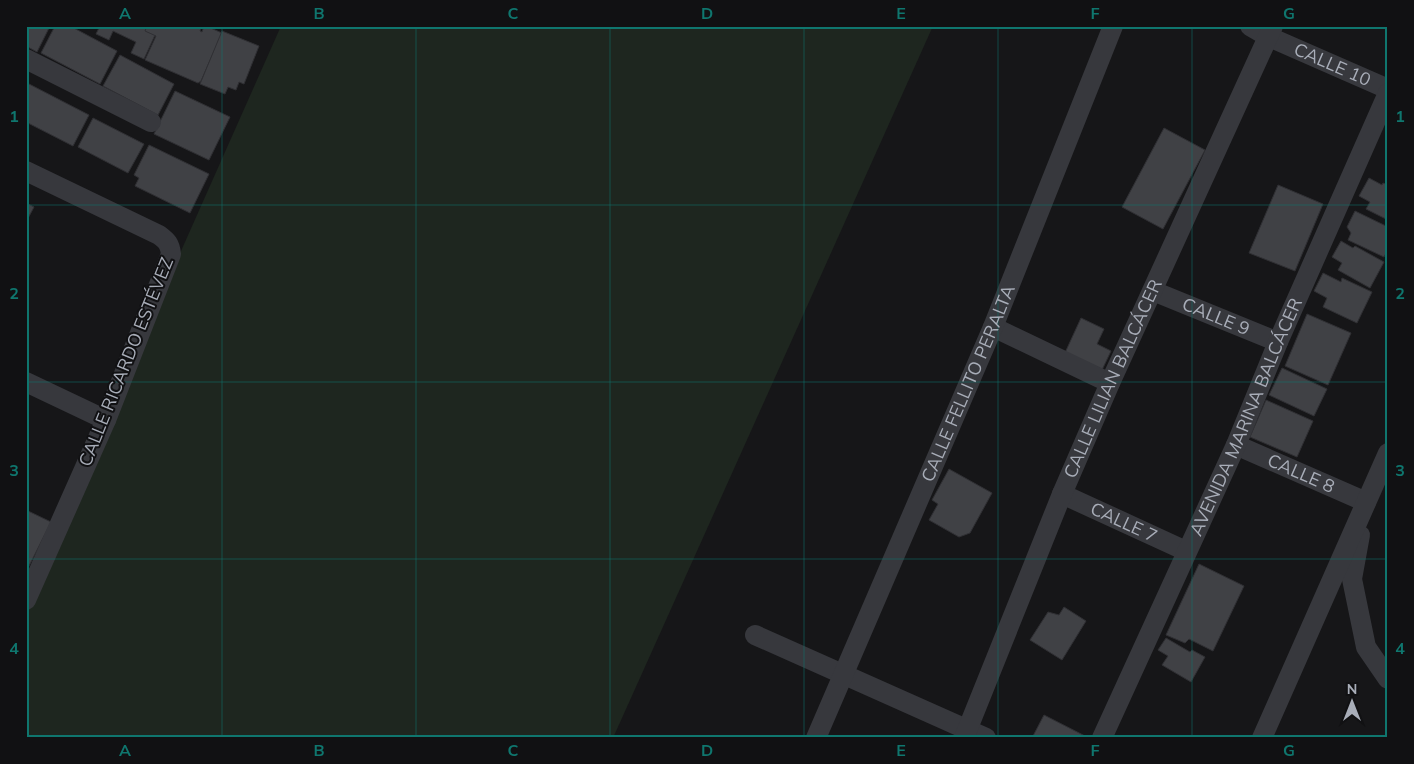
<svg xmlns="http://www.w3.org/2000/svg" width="1414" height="764" viewBox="0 0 1414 764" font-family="Mulish,sans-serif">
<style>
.green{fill:#1e261f}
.building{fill:#404145;stroke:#303034}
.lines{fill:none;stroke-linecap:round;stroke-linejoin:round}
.minor{stroke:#37383d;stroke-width:20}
.grid{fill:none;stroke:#0f766e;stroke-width:1;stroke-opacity:0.55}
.labels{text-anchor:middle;stroke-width:4;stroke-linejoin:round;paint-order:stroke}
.street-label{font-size:18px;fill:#a8adb8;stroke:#111113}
.neatline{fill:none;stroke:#0f766e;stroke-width:2}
.grid-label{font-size:16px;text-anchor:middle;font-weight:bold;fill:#0f766e}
</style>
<rect width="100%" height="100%" fill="#161618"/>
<path class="green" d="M281,26h652l-320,712h-587v-138z"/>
<g class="building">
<path d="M26,26h24l-13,26 -11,-6z"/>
<path d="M55,26h15l47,25 -17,33 -59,-31z"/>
<path d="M100,26h48l-2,5 9,4 -11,24 -13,-6 5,-11 -23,-11 -4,9 -13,-6z"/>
<path d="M147,26h55l-2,5 2,1 2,-6h2l16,7 -21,48 -3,2 -53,-23 11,-24 -11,-5z"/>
<path d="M222,31l37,15 -15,38 -5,-2 -3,8 -8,-3 -3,7 -25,-10z"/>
<path d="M120,55l54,29 -16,31 -55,-29z"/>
<path d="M29,84l60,31 -16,31 -47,-24v-32z"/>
<path d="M175,91l55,26 -21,43 -55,-26z"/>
<path d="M93,118l51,26 -16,29 -50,-26z"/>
<path d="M1164,128l41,22 -42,79 -41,-22z"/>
<path d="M149,145l60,29 -19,39 -55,-27 4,-8 -5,-3z"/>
<path d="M1369,178l13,7 1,-2 5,2v35l-22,-11 4,-7 -11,-6z"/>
<path d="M1278,185l45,19 -28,67 -46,-18z"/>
<path d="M26,203l8,4 -8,15z"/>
<path d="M1355,211l33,16v22l-4,8 -36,-17 3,-7 -4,-6z"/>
<path d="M1341,241l12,7 2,-2 29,16 -14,26 -32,-18 4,-7 -10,-6z"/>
<path d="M1323,273l18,9 1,-4 30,14 -15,31 -34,-16 4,-9 -13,-7z"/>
<path d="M1307,314l44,19 -23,52 -43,-19z"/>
<path d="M1081,318l23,11 -7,15 14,7 -10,21 -37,-17z"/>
<path d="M1282,368l45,21 -13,27 -45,-21z"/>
<path d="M1266,400l47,21 -16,36 -47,-20z"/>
<path d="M949,469l43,24 -22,40 -11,4 -30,-17 9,-16 -6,-4z"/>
<path d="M26,510l25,12 -23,46 -2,-1z"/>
<path d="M1199,564l45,22 -31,65 -24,-12 -4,4 -19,-8z"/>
<path d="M1064,607l22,14 -24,39 -32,-20 18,-28 11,3z"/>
<path d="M1166,638l24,14 2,-2 13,7 -14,25 -29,-17 6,-9 -10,-6z"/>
<path d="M1044,715l41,21 -1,2h-52z"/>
</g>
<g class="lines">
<g class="minor">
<path id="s1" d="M1250,26l19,11 119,52"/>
<path d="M26,59l125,63"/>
<path d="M26,171l133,64c8,6 11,9 12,19l-65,166 -80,180"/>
<path id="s2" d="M1153,291l125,51"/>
<path d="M993,327l117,56"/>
<path d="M26,382l80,38"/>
<path id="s3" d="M1236,445l130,57"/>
<path id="s4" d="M1062,494l124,57"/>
<path d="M1360,535l-8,44 14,68 22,32"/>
<path d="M755,635l231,103"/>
<path id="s5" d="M816,738l177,-411 120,-301"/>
<path id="s6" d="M964,738l98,-244 48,-111 163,-357"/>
<path id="s7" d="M1102,738l134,-293 42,-103 110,-249"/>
<path d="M1262,738l126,-285"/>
</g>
</g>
<path class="grid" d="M222,26v712M416,26v712M610,26v712M804,26v712M998,26v712M1192,26v712M26,205h1362M26,382h1362M26,559h1362"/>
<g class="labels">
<g class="street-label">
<text dy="6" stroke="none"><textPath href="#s1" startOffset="91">CALLE 10</textPath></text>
<text dy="6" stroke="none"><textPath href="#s2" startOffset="68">CALLE 9</textPath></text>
<text transform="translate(126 362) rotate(-68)" y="6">CALLE RICARDO ESTÉVEZ</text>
<text dy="6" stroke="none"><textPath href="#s6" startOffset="389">CALLE LILIAN BALCÁCER</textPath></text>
<text dy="6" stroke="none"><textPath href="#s5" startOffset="386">CALLE FELLITO PERALTA</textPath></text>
<text dy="6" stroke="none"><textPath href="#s7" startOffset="352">AVENIDA MARINA BALCÁCER</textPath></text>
<text dy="6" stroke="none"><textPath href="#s3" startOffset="71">CALLE 8</textPath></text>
<text dy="6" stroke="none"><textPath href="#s4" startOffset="68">CALLE 7</textPath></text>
</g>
</g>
<rect width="1414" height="764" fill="none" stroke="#111113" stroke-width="55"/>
<g transform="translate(1352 702)" stroke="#111113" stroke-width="4" paint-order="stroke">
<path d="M0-4L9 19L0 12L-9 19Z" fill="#a8adb8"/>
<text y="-8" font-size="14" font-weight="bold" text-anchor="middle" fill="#a8adb8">N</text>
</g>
<rect x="28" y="28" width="1358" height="708" class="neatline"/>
<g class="grid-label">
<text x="125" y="19">A</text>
<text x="319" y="19">B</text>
<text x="513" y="19">C</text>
<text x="707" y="19">D</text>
<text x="901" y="19">E</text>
<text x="1095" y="19">F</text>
<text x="1289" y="19">G</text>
<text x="14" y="122">1</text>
<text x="1400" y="122">1</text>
<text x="14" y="299">2</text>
<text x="1400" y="299">2</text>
<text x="14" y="476">3</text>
<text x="1400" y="476">3</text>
<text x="14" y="654">4</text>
<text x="1400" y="654">4</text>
<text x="125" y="756">A</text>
<text x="319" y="756">B</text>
<text x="513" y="756">C</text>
<text x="707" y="756">D</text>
<text x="901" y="756">E</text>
<text x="1095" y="756">F</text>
<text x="1289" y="756">G</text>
</g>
</svg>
